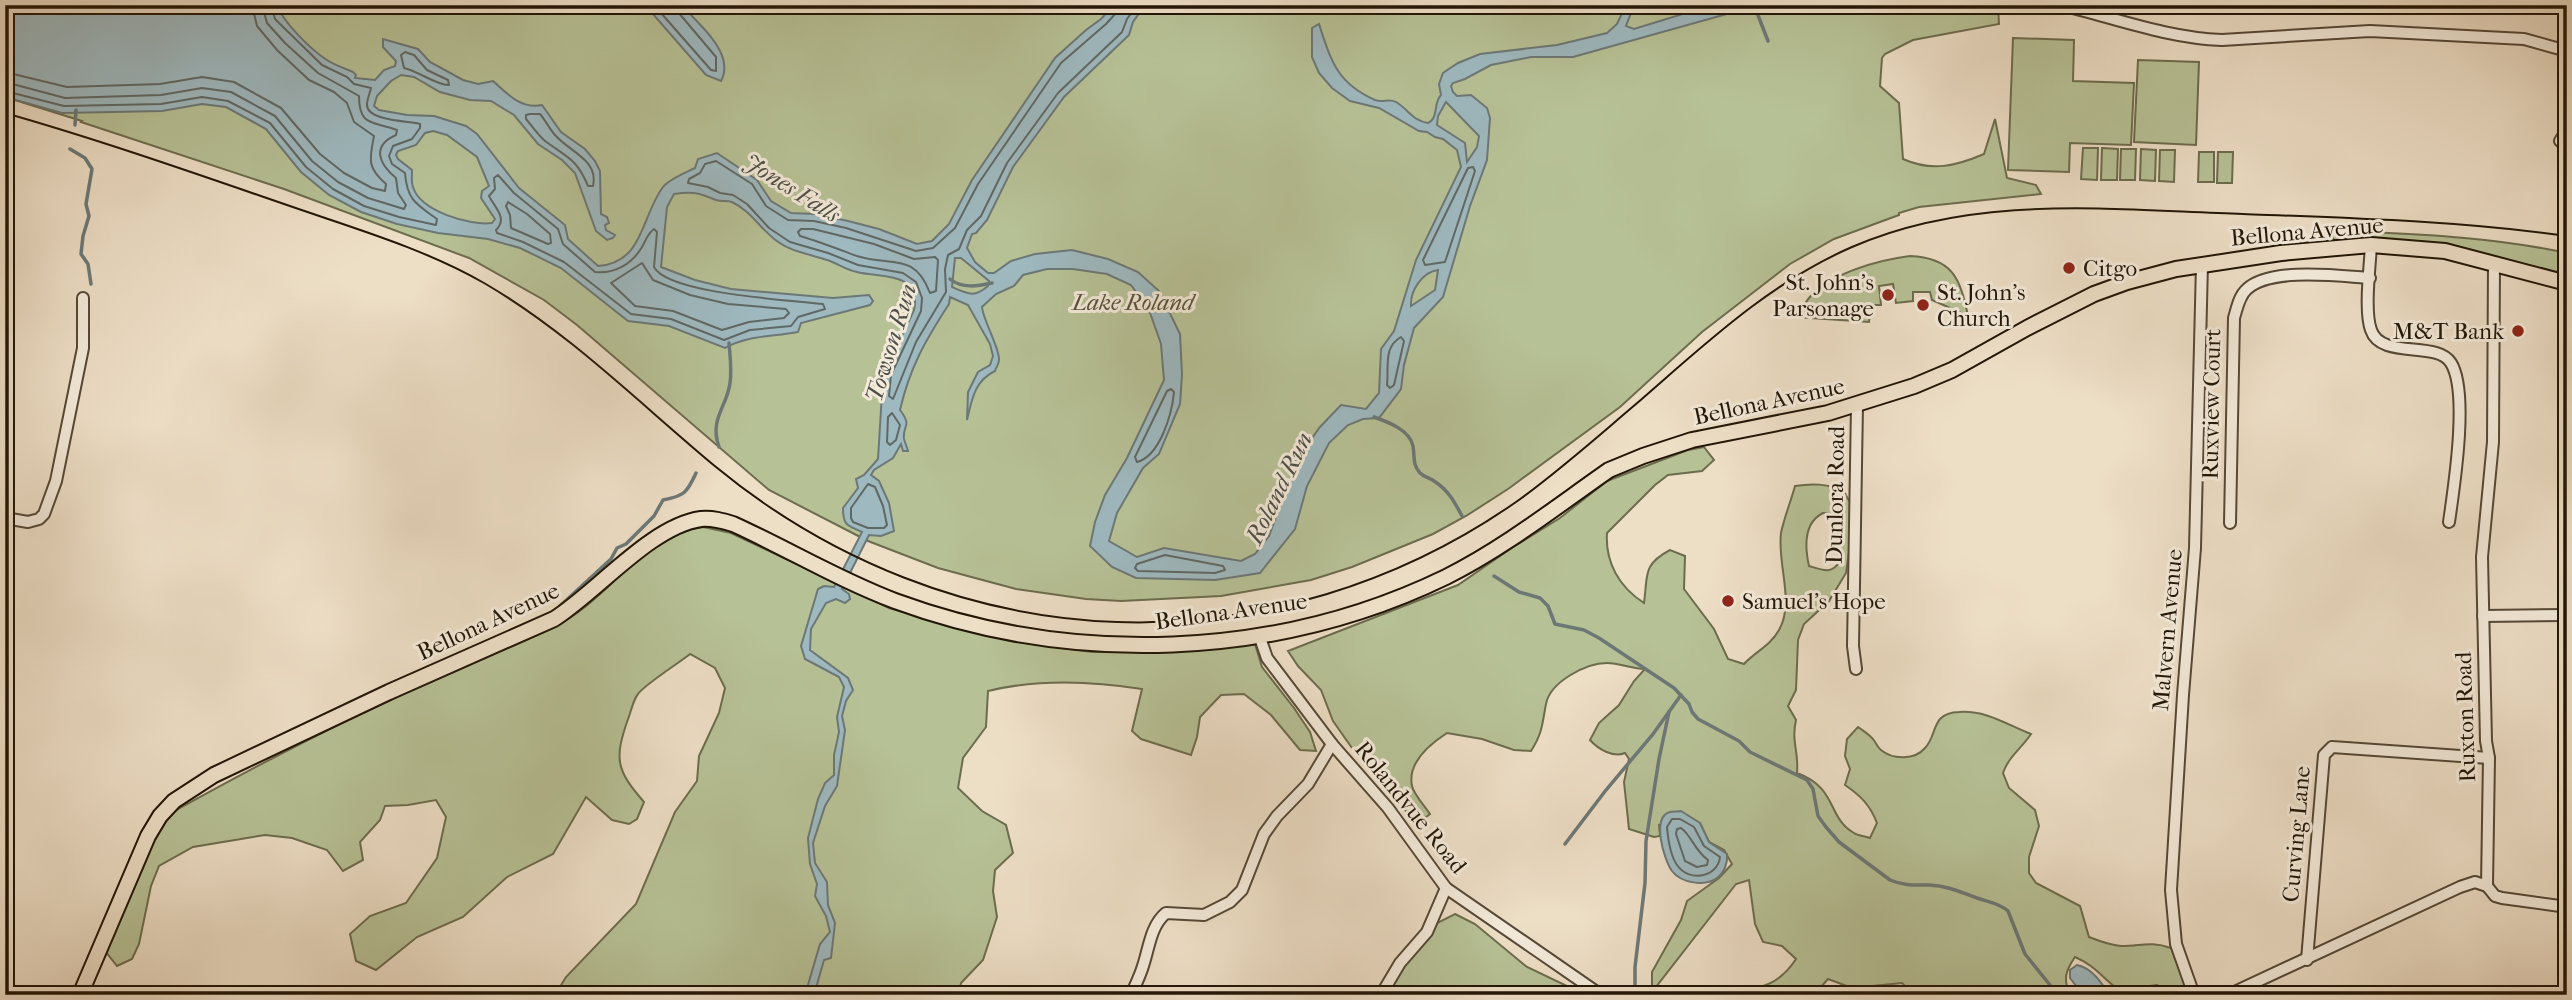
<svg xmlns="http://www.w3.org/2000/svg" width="2572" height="1000" viewBox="0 0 2572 1000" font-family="'IM FELL French Canon',serif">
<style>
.green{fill:#b7c196;stroke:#6c6c4e;stroke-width:2;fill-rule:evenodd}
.water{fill:#9eb9c0;stroke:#6c7876;stroke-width:2;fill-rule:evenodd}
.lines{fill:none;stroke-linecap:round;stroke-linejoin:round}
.shore{stroke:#606864;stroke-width:2}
.stream{stroke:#6c7876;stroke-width:3.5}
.minor-casing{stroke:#554837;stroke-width:14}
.major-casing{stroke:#221607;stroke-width:18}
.minor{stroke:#f3eada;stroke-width:10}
.major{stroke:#eddec6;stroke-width:14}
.tram{stroke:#221607;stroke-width:2}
.poi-dot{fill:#8f2418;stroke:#f3eada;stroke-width:2.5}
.labels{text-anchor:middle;stroke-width:6;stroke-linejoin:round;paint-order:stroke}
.street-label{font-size:23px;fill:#221607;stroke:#f3eada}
.poi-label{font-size:23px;fill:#221607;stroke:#f3eada;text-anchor:start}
.park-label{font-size:23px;font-style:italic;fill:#565239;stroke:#f3eada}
.water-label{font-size:24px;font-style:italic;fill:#4d4f48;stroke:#f3eada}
</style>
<rect width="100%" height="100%" fill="#eddec6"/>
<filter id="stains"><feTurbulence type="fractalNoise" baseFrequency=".00286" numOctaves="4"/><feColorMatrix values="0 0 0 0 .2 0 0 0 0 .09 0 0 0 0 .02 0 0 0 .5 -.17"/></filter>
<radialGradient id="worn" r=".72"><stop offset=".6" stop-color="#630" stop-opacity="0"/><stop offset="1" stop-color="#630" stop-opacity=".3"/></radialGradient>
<g class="green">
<path d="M5,5h1993l1,19 -86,16 -28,14 -3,4 -2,28 19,17 4,56c29,13 53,7 81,-5l11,-35 12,59 29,7 5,9 -122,13 -20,6v2l-65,24 -44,25 -88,68 -82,75 -112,82 -42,27 -33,18 -81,33 -41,13 -90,16 -100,5 -35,-2 -70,-10 -78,-21 -70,-27 -99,-51 -192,-165 -33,-25 -75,-42 -185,-69 -203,-67 1,-1 -77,-24z"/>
<path d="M2013,38l61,2 -1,41 61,2 -3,62 -61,-2 -1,29 -61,-2z"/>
<path d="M2138,60l61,2 -3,83 -62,-3z"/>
<path d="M2083,148h15l-1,32 -16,-1z"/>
<path d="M2102,148l16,1 -1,31h-16z"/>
<path d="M2121,149h15l-1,31h-15z"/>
<path d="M2141,149l15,1 -1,31 -15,-1z"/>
<path d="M2160,150h15l-1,32 -15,-1z"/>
<path d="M2199,152h15v30h-16z"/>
<path d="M2218,152h15l-1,31h-15z"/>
<path d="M2328,230c81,4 160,6 239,23v22l-135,-32 -60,-5 -38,2z"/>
<path d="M1910,256c42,2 50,21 58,60l-36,-16 -2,-8h-17v9l-17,2 -3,-19 -14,2 2,19h-10l-2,17 -72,-5c4,-6 7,-13 12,-19 21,-25 70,-38 101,-42z"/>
<path d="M1704,447l10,13 -12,11 -34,4 -13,10 -48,48c-2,29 12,54 37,70 4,-28 -2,-38 26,-53l15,6 -1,33 30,40 14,30 16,5c11,-12 27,-19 35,-34 16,-28 -2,-66 2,-97 3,-15 10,-32 14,-47 18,-3 31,-2 48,4l8,14v35l-5,34 -17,28 -25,23 -6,16 -2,50 -8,16 8,14c-5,22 3,31 1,53 41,15 30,45 57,60 4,3 11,3 16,5l7,-15c-7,-18 -16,-27 -32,-38l5,-16 -5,-13 2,-17 11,-12c4,3 9,6 13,10 4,3 6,10 10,13 12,10 34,10 44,-2 13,-13 5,-35 34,-36 28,-2 48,13 72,22 -10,15 -22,22 -28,39l6,15 26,22 4,16 -10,31v16l7,10 44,23 9,31c10,4 20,8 32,9 21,0 29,-5 50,2l19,47h-19l-14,-10 -16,2 -15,8c-20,-12 -29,-29 -51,-38 -9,13 -13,23 -4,38h-156l-13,-12 -50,5 -24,-9 -14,16h-95c34,-7 56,-4 77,-36l-14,-13 -19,-4 -8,-18 -6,-44 -13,4 -84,108v-20l29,-52 6,-19 32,-23 13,-14 -8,-14 -15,-8 -9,-19 -41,2 1,11 -6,1 -25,-8 -5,-47 5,-23 -4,-6c-12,5 -27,-4 -35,-13l9,-17 20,-18 15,-24 11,-12c-13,0 -25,-6 -38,-6 -21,0 -57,19 -61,41 -4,20 -3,28 -15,47l-17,-1 -32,-11 -35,-6c-17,11 -40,29 -35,53 2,9 13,20 18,28l-13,10 -65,-76 -19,-27 -12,-31 -23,-24 -10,-15 170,-66 55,-38 47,-29 47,-37 81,-31zM1823,513l8,1 6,6 -2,17 5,24c-8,14 -18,9 -31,5 -4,-18 -6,-43 14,-53z"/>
<path d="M703,527l28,6 158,75 121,33 82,11 103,-1 60,-7 7,23 32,41 16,24 6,19 -16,-1 -29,-35 -27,-21 -23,1 -21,22 -3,20 -6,18 -50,-16 -9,-8 10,-42c-50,-8 -105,-10 -154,2l-2,36 -23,31 -5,30 24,23 24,14 7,28 -18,17 -2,21 4,26 -14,43 -22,23 -2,12h-404l11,-18 70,-73 39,-92 22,-31 2,-25 20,-43 6,-25 -10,-20 -25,-14c-11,9 -46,31 -52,40 -5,6 -7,18 -10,25 -14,40 -12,51 16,83l-7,17 -8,5 -17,-4 -26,-23 -33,57 -46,23 -44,40 -46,20 -41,33 -20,-9 -6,-27 20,-18 36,-13 31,-45 9,-41 -10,-17 -28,5 -23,1 -5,14 -20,22 3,18 -20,11 -16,-21 -35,-12 -27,-3 -72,12 -34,19 -8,20 -12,58 -7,15 -15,7 -11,-14 53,-125 12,-14c81,-45 163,-88 247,-126 26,-11 52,-24 78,-35 28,-12 56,-21 81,-39 39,-27 74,-80 126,-86z"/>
<path d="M1455,914l20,10 52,43 40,19 -10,9h-168l5,-17 41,-54z"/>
</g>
<g class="water">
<path d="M5,5h272c6,17 34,45 50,55 7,5 17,8 26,12l3,3 -1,3 20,2 9,-10 11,-4 1,-5 -13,-14v-8l35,10 12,13 33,18 15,4 15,-3c15,13 27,28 49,24l19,27 24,17 10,12 5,10 1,43 6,3 2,6 -4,2 1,5 9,5 -2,3 -6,2 -11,-9 -21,-58 -13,-13 -24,-16 -24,-29 -23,-14 -21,-1 -30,-8 -26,-15 -13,-2 -10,6 -14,15 -3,10 5,4 28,5 27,1 32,10 11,8 42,54 46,37 3,14 30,27c46,-3 43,-50 65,-79 6,-8 22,-14 32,-19l3,-9 19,-6 40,27 14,21 20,12 24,1 33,7 31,8 38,15 15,-3 17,-17 23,-44 83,-122 31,-28 15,-11 13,-14h31l-12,17 -4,13 -65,62 -51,70 -26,53 -11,13 -4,1 -5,14 8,14 13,11h6l17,-12 24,-7 37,-4 36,9 30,13 21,19 21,43 2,40 -2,30 -21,50 -16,14 -26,45 -8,28 28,16 27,-9 77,13 14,-7 14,-18 28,-77 23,-32 21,-22 25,4 13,-16 2,-44 13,-18 22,-71 45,-93 -4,-17 -14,-11 -8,-2 -8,-5 -8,-1 -40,-23 -29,-7 -18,-13 -13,-15 -7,-16v-29l7,-4c12,37 18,59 56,76 8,3 14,-2 21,2 12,7 17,19 32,21 11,-5 5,-20 13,-28l-2,-11 4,-11 15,-10 22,-9 77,-9 50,-12 10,-9 9,-19h8l-8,21 8,3 78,-24h47l-186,52h-42l-40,8 -26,14 -12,4 -2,3 2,6 4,4 14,-1 16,13 3,10 -3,42 -17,46 -27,91 -29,31 -10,37 -3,24 -22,29 -16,1 -15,6 -19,18 -22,43 -12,43 -35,44 -45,7 -79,-2 -24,-11 -22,-21 5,-24 10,-27 22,-37 37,-78 -3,-36 -12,-34 -18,-25 -24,-11 -34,-5h-26l-24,6 -9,11 -18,8 -14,13c1,13 18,42 17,53 0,4 -3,7 -4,11 -21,10 -23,29 -28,49l1,-28 10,-20 12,-7 3,-9 -3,-12 -22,-39 -18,-8 -1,7c-24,37 -39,63 -49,106 13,17 2,15 4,29 1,4 3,8 4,12h-5l-2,-7 -8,14 -19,12 -3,5 8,6 10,22 5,28 -13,5 -12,-1 -27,54 7,5 1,5 -5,4 -9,-4 -10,4 -15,26 -1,21 38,28 5,12 -7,11 -4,15 3,14 -8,56 -12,20 -12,37 2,20 12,19 1,23 7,18 -4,35 -7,2 -10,35h-9l15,-51 10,-12 -4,-16 -11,-20 2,-12 -7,-20 -2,-26 10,-39 7,-16 9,-8v-20l5,-23 -2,-15 7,-30 -5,-10 -34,-18 -4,-13 17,-57 6,-3 10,1 28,-55c-14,-7 -19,-5 -19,-24l15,-20 -2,-9 8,-4 14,-16 5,-82 31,-67c8,-39 -34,-32 -57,-38 -11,-2 -20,-9 -30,-12 -9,-3 -18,-5 -27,-8 -36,-10 -41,-37 -68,-50 -5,-2 -11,0 -16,-2 -17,-7 -23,-9 -42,-6l-7,13 -6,60 34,13 36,9 102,9 36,-3 4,6 -3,4 -69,18 -3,9c-26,5 -50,3 -73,16l-56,-22 -41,-5 -67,-53 -41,-20 -32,-9 -50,-6 -41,-9 -36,-12 -32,-17 -28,-23 -35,-43 -40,-22 -24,-3 -40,7 -100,2 -57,-16zM1446,102l33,34 -2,11 -10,15 -2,-19 -28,-18 1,-9zM433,131l14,4 30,22 12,29 -7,5 -1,7 14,21 -3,4c-22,3 -72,-12 -79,-36 -2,-5 -1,-12 -1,-17l-14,-11 -2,-4 2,-4 18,-6 9,-12zM955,258h6l28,23 -1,5c-14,12 -20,8 -36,1zM1438,270l-3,20 -24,16c-1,-15 11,-34 27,-36z"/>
<path d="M645,5h36c17,18 55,49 40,76l-15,-6z"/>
<path d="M1681,811l19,12 9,19 18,12c1,9 -3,19 -10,24 -12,9 -36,5 -45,-7 -8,-11 -21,-54 -2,-59 4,-1 7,0 11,-1z"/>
<path d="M2077,965c15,3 25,18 32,30h-26l-13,-17v-8z"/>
</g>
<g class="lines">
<g class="shore">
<path d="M654,5l57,65 5,1v-14l-38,-45 -1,-7"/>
<path d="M1119,5l-2,7 -11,12 -45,39 -83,121 -23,44 -22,20 -17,3 -70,-23 -32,-7 -26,-1 -22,-14 -14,-22 -36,-23 -11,3 -5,9 -11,6 -1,4 20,4 12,6 13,2 14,9 22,24 21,14 38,11 30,12 45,8 13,9 6,16 -1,13 -30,64 -2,21 4,3 23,-57 30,-50 -1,-23 3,-14 11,-6 8,-19 14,-14 26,-53 51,-70 64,-61 5,-13 10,-14"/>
<path d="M405,52l9,3 13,15 21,10 1,5c-11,1 -31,-14 -45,-17l-3,-13z"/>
<path d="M5,72l62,15 93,-3 42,-7 32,5 47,26 39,46 24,19 28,15 13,3 1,-7c-20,-17 -16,-26 -12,-48l-20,-14 -7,-19 -13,-11 -25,-12 -32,-30 -20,-24 -5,-21"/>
<path d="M5,82l60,16 96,-3 41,-7 29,4 44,24 37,45 26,21 30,16 36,11 2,-4 -8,-12 -2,-15c-17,-14 -25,-32 0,-43l1,-5c-24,-9 -38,-3 -38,-34l-41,-23 -33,-30 -18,-20 -5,-18"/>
<path d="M5,91l59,15 97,-2 41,-7 26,4 42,22 36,44 27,22 31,17 35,11 37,8 1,-6c-21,-15 -30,-19 -32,-46l-13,-9 -3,-8 4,-10 19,-7 8,-11v-4c-11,-3 -53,-3 -53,-19 0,-6 3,-12 4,-17l-17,-4 -7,-7 -25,-12 -47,-46 -4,-14"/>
<path d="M530,114h10c6,7 10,16 16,22 14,16 43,24 37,50h-5c-11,-27 -21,-29 -43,-45 -7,-6 -13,-15 -19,-22v-4z"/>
<path d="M1473,167l2,4 -30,91 -20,3 -2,-5 45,-92z"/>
<path d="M498,175l16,18 44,36 5,15 32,28c20,2 37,-8 47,-25 4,-7 6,-14 12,-18l3,3 -3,35c14,27 137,33 169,37l2,5 -27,8 -7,9 -41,4 -26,10 -53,-21 -40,-5 -67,-52 -41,-20 -26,-9 -1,-3c12,-12 -1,-22 -7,-34l6,-7 -1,-11z"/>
<path d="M508,202l19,12 23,20 1,9 -3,1 -37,-16 -1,-13 -4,-9z"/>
<path d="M801,229h12l61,15 40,15 21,-2 3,3 -2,31 -6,2c-16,-42 -40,-26 -73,-37 -19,-7 -37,-14 -57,-20l-2,-4z"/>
<path d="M642,263l11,17 37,15 38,9 58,5 3,4 -5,5 -35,4 -27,8 -49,-19 -38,-5 -24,-23z"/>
<path d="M1401,337l3,4 -10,44 -4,3 -3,-3c2,-18 -4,-38 14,-48z"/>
<path d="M1171,389l3,3c-2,22 -14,64 -37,70l-2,-5 32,-66z"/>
<path d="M892,413l8,12 -4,15 -6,5 -3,-3 1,-25z"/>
<path d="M868,484l7,3 8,19 4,19 -3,3h-16l-15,-6 -2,-4v-10z"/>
<path d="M1165,555l58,11 2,4 -10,3 -77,-2 -3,-3 2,-4z"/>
<path d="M1680,819l14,8 10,19 16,11c-2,20 -31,26 -43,8 -7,-10 -9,-26 -10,-38l5,-8z"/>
<path d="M1681,828c11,8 13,22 27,32l-1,5 -10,2 -12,-6 -9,-27 1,-5z"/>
</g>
<g class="stream">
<path d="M1754,5l14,36"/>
<path d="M75,125l1,-15"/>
<path d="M70,149l15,9 7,11 -6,35 3,12 -6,20 -2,18 7,10 3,20"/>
<path d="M950,279c12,10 28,7 42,4"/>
<path d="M1374,417c14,5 36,13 39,29 2,11 -1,18 7,27 4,4 10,5 14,8 14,9 20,20 28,35"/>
<path d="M719,447c-10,-28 8,-40 11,-64 2,-13 0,-27 -1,-40"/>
<path d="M1494,576l25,16 21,6 8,8 7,18 29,6 15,8 75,50 15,16 3,8 6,7 41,22 11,11 57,28 6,9 5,27 8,11 13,15 51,38c14,6 24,5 39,5 20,1 31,7 48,13 11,4 22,5 31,13l17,43 33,41"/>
<path d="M560,606l51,-47 6,-11 9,-4 28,-28 9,-16c21,-4 24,-7 33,-27"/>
<path d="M1565,844l41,-54 47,-56 28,-39"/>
<path d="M1635,992v-25l10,-84 1,-42 13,-82 10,-47"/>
</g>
<g class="minor-casing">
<g id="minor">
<path d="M2061,5c54,13 106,33 161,35l148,-9 154,8 43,12"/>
<path d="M2560,141l7,-11"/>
<path d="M2371,245c-1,21 -7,66 0,85 10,30 66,10 80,33 18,29 3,124 -2,159"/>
<path d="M5,518l23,4 11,-3 5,-5 12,-33 27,-133v-50"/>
<path d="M2230,523l4,-205c3,-10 5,-22 13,-29 24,-22 92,-13 123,-11"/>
<path d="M2483,616l84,-1"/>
<path d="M1259,635l8,23 65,86 56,64 58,80 155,107"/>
<path d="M1856,669l-3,-23 4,-241"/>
<path d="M2487,886l2,-128 -3,-17 -4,-184 11,-115 1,-179"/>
<path d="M2487,886l8,10 7,2 65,9"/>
<path d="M2307,960l17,-205 8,-8 157,11"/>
<path d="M1131,995c4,-9 8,-17 11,-26 7,-19 8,-43 24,-56l38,2 26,-13 12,-12 22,-56 13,-18 31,-32 24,-40"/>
<path d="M1381,995l19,-32 27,-31 19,-44"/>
<path d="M2194,995l-18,-51 -5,-54 12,-195 12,-147 7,-284"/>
<path d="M2228,995l232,-108 15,-5 12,4"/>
</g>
</g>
<g class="major-casing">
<path id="major" d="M80,995l68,-159 12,-20 14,-15 40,-26 175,-83 165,-73c44,-28 97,-93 147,-100 12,-1 22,2 32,5 55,25 106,56 162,77 177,65 380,59 551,-24 58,-29 110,-70 163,-107l34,-14 49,-16 136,-27 86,-27 38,-16 75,-42 67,-34 33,-12 49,-13 105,-16 90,-8 74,6 122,32"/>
</g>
<use href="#minor" class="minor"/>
<use href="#major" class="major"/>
<path class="tram" d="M5,113c95,27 189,60 282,92 66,23 136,43 197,78 86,50 156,121 232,184 113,93 254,150 401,155 142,5 283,-39 399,-120 42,-30 81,-65 120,-98 68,-59 133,-121 216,-157 124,-54 260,-37 391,-33 108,4 216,7 324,22"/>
</g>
<g class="poi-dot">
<circle cx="2069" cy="268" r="7"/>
<circle cx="1888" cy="295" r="7"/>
<circle cx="1923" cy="305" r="7"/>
<circle cx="2518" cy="331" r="7"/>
<circle cx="1728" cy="601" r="7"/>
</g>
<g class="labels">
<g class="street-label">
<text transform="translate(2307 231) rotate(-5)" y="8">Bellona Avenue</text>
<text transform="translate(1769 401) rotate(-12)" y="8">Bellona Avenue</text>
<text transform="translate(2211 404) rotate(-89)" y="8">Ruxview Court</text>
<text transform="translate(1835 495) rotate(-89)" y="8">Dunlora Road</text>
<text transform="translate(1231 611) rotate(-8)" y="8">Bellona Avenue</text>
<text transform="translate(488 621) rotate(-25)" y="8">Bellona Avenue</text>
<text transform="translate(2167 630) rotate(-85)" y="8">Malvern Avenue</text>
<text transform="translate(2465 717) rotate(-92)" y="8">Ruxton Road</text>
<text transform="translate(1411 807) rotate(51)" y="8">Rolandvue Road</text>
<text transform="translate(2296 834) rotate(-85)" y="8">Curving Lane</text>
</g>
<g class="poi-label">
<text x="2083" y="276">Citgo</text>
<text x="1874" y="290" text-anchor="end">St. John's<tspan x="1874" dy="26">Parsonage</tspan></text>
<text x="1937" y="300">St. John's<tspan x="1937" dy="26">Church</tspan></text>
<text x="2504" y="339" text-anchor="end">M&amp;T Bank</text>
<text x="1742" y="609">Samuel's Hope</text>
</g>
<g class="park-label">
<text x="1133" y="310">Lake Roland</text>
</g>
<g class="water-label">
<text transform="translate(792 188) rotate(32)" y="8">Jones Falls</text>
<text transform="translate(891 343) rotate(-73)" y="8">Towson Run</text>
<text transform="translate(1279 488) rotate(-64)" y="8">Roland Run</text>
</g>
</g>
<rect width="2572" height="1000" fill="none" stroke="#eddec6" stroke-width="28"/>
<rect x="7" y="7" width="2558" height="986" fill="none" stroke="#221607" stroke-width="3.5"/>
<rect x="14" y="14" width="2544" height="972" fill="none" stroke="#221607" stroke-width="2"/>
<rect width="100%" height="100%" filter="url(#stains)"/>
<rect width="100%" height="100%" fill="url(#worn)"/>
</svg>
